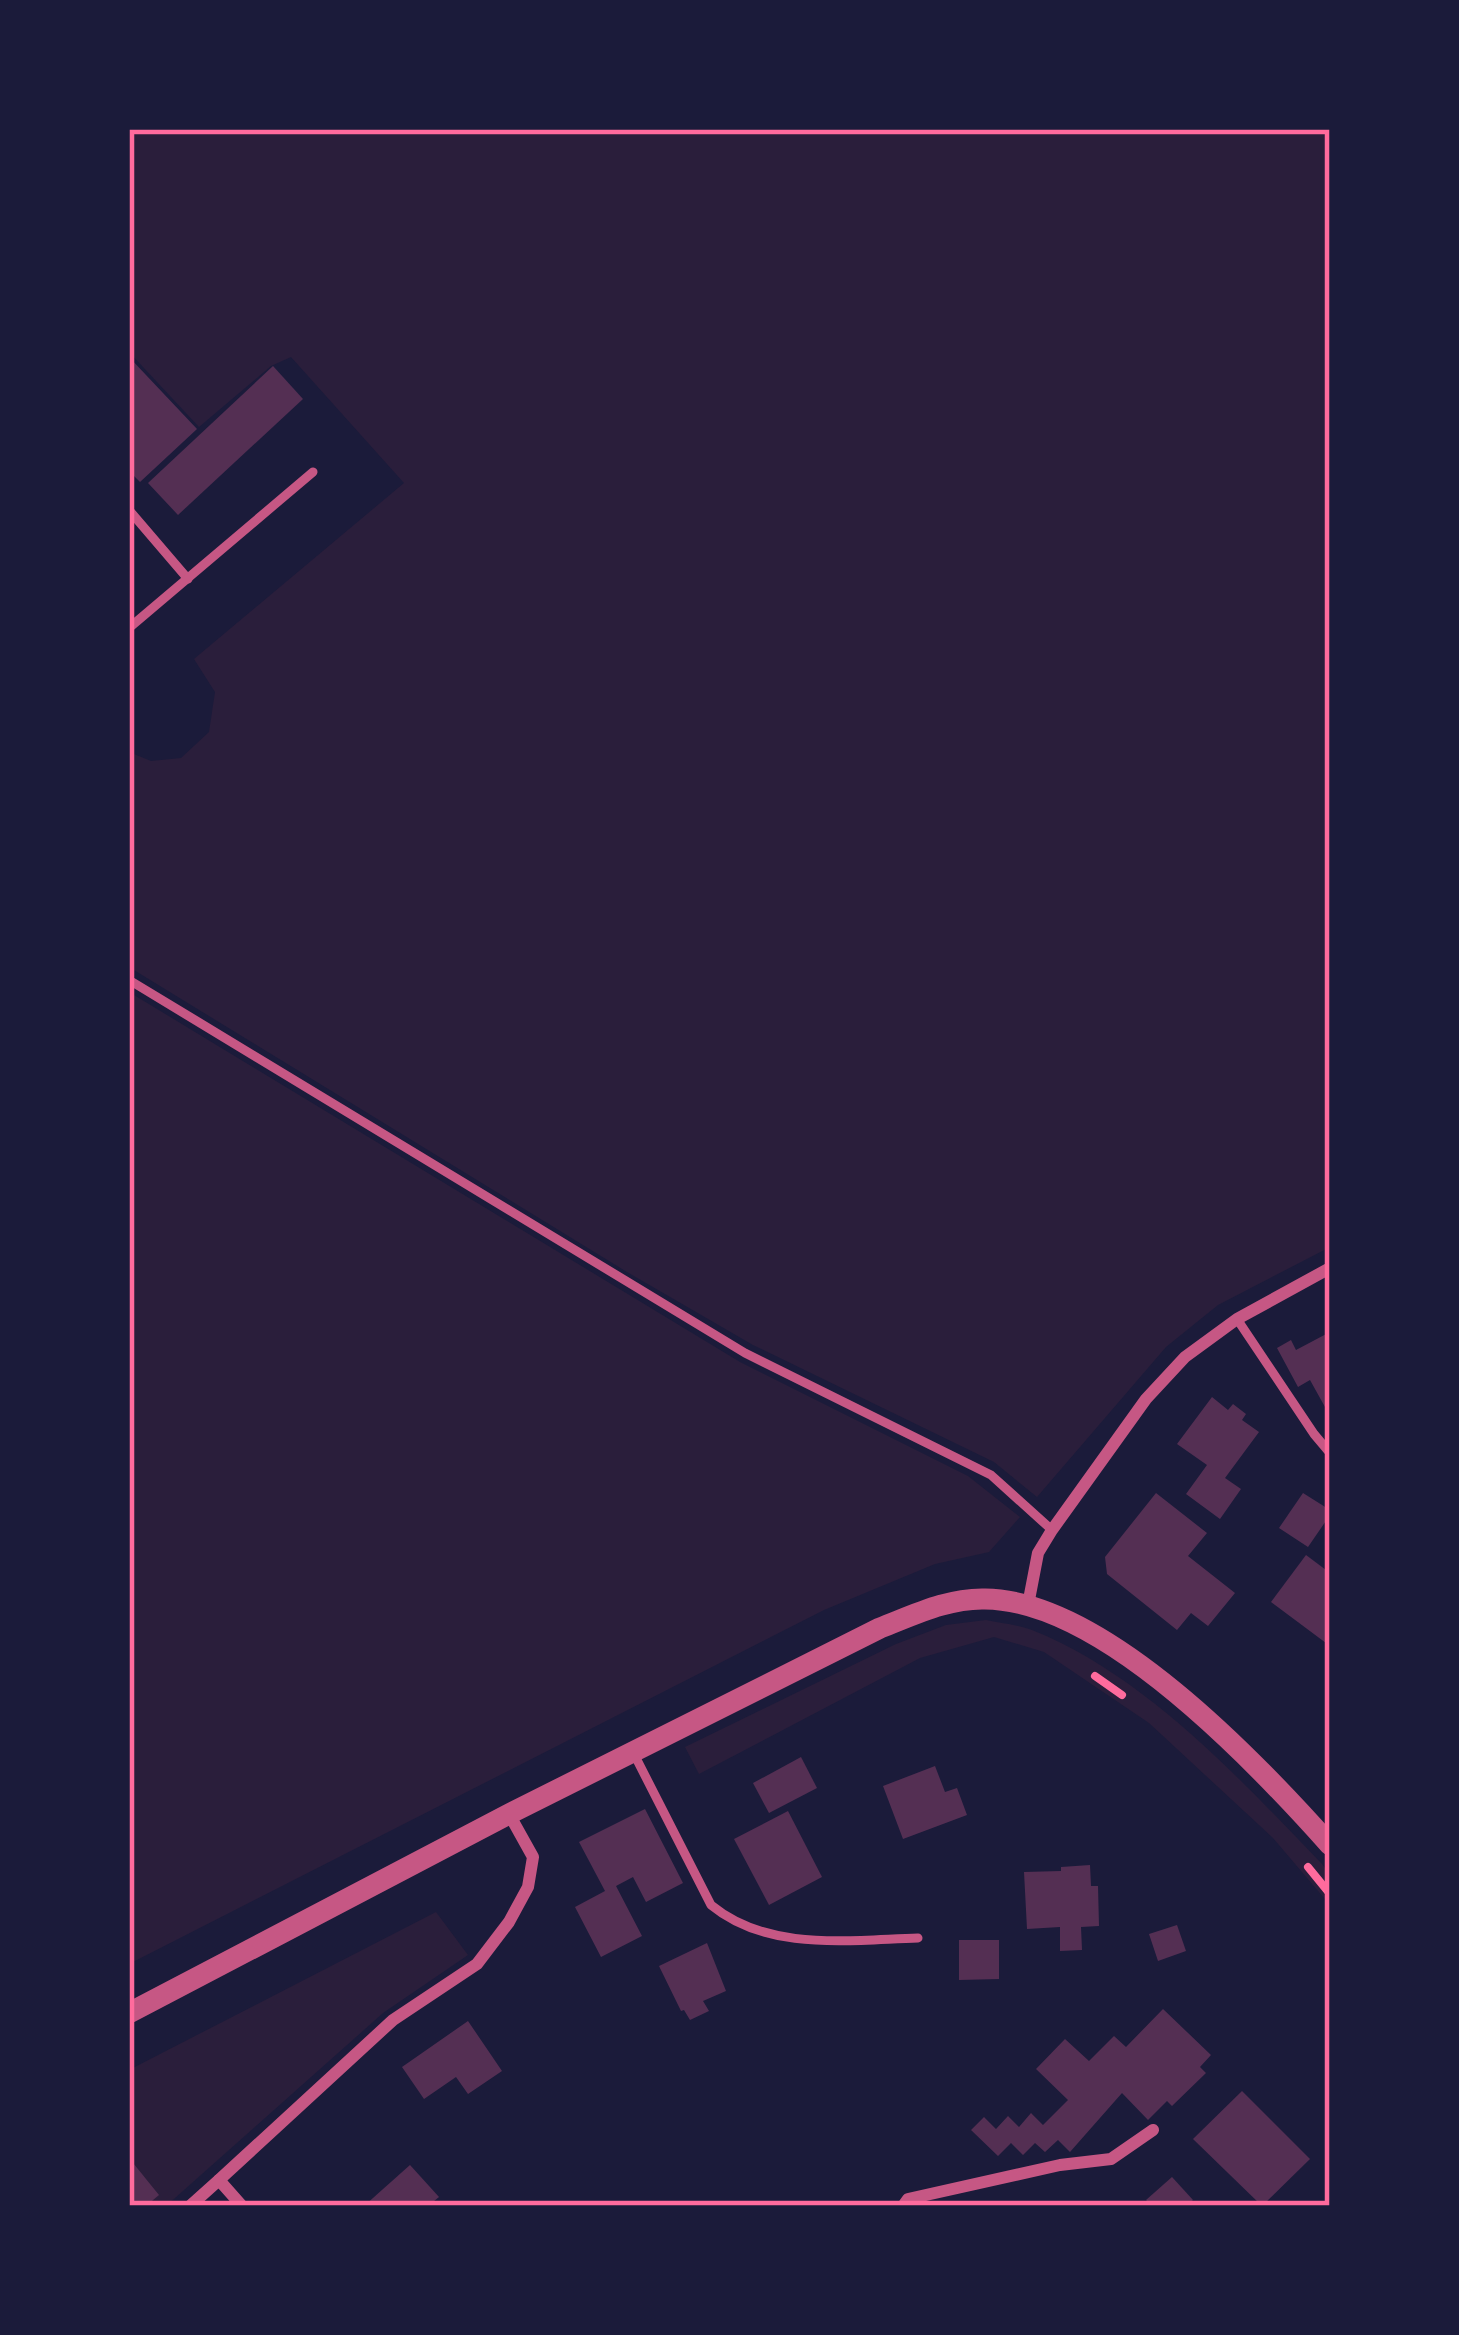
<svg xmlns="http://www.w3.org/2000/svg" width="1459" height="2335" viewBox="0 0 1459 2335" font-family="'DejaVu Sans',sans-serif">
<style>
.green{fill:#2a1e3b}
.building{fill:#542f53}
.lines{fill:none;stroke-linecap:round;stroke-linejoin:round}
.path{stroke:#ff6b9d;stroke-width:8}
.service{stroke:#c65784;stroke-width:9}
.minor{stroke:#c65784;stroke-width:12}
.tertiary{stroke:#c65784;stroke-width:21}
.neatline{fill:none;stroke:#ff6b9d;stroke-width:4.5}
</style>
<rect width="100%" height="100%" fill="#1b1b3a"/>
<g class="green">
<path d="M129,129h1201v1118l-112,58 -52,42 -129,150 -43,-35 -241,-117 -126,-73 -498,-305v-215l22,9 30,-3 28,-26 6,-40 -21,-33 210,-176 -113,-126 -20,9 -72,61 -70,-75z"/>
<path d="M129,992l611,370 228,114 52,41 -31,35 -54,12 -111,46 -695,354z"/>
<path d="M986,1620c15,3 32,5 46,10 113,45 207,148 290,234l8,11v30l-57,-67 -124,-115 -105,-71 -50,-15 -74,21 -221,116 -14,-27 211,-103 50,-19z"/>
<path d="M436,1912l32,43 -85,58 -217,193h-37v-136z"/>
</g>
<g class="building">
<path d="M129,357l68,72 -57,53 -11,-11z"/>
<path d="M273,366l30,33 -125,116 -30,-32z"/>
<path d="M1330,1332v84l-20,-36 -12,7 -21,-39 14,-8 5,10z"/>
<path d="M1212,1397l16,13 5,-6 13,10 -4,6 17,12 -34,46 16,11 -21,30 -34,-25 21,-29 -30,-21z"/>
<path d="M1156,1493l51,40 -19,23 47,37 -27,33 -17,-13 -14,17 -70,-56 -2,-17z"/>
<path d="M1303,1493l27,17v5l-22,32 -29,-19z"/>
<path d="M1306,1555l24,18v73l-59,-44z"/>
<path d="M801,1757l16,31 -48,25 -16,-30z"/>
<path d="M935,1766l10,26 12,-4 10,27 -64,24 -20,-53z"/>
<path d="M645,1809l38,74 -37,19 -13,-25 -17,9 26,50 -41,21 -26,-50 30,-16 -26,-49z"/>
<path d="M788,1811l34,66 -53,28 -35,-66z"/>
<path d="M1090,1865l1,21h7l1,40 -18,1 1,23 -22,1v-24l-33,2 -3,-57 37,-1v-4z"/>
<path d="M1177,1925l9,26 -28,10 -9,-27z"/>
<path d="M959,1940h40v39l-40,1z"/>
<path d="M707,1943l19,48 -23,10 6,10 -19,9 -6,-10 -3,1 -22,-45z"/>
<path d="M1163,2009l48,46 -11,12 6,6 -34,33 -5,-5 -19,19 -26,-27 -52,59 -12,-12 -13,12 -10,-9 -12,12 -12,-12 -13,13 -27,-26 13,-13 12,12 12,-13 11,11 12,-14 12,12 25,-25 -32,-31 29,-30 24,22 25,-25 12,11z"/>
<path d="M468,2021l34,50 -34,23 -12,-17 -32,22 -22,-32z"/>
<path d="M1242,2091l68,68 -48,47 -69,-67z"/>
<path d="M129,2158l30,37 -13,11h-17z"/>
<path d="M410,2165l29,32 -11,9h-64z"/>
<path d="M1172,2177l21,23 -7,6h-34l-6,-6z"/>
</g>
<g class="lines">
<g class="path">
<path d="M1095,1676l27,19"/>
<path d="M1308,1867l22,27"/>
</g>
<g class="service">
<path d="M129,510l59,69"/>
<path d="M129,628l184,-156"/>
<path d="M129,980l616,373 246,122 61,55"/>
<path d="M1237,1319l77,115 16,19"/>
<path d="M634,1754l77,151c57,47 138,35 207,33"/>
</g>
<g class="minor">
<path d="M1028,1605l10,-52 14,-23 94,-131 39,-42 52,-38 93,-51"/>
<path d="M219,2180l174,-160 84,-56 32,-42 19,-35 5,-30 -24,-43"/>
<path d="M190,2206l29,-26 23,26"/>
<path d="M903,2206l5,-7 152,-34 51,-6 42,-29"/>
</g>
<path class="tertiary" d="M129,2013l380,-199 371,-186c34,-13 68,-30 105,-29 118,1 271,163 345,246"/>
</g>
<rect width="1459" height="2335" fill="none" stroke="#1b1b3a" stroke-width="264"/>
<rect x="132" y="132" width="1195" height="2071" class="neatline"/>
</svg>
